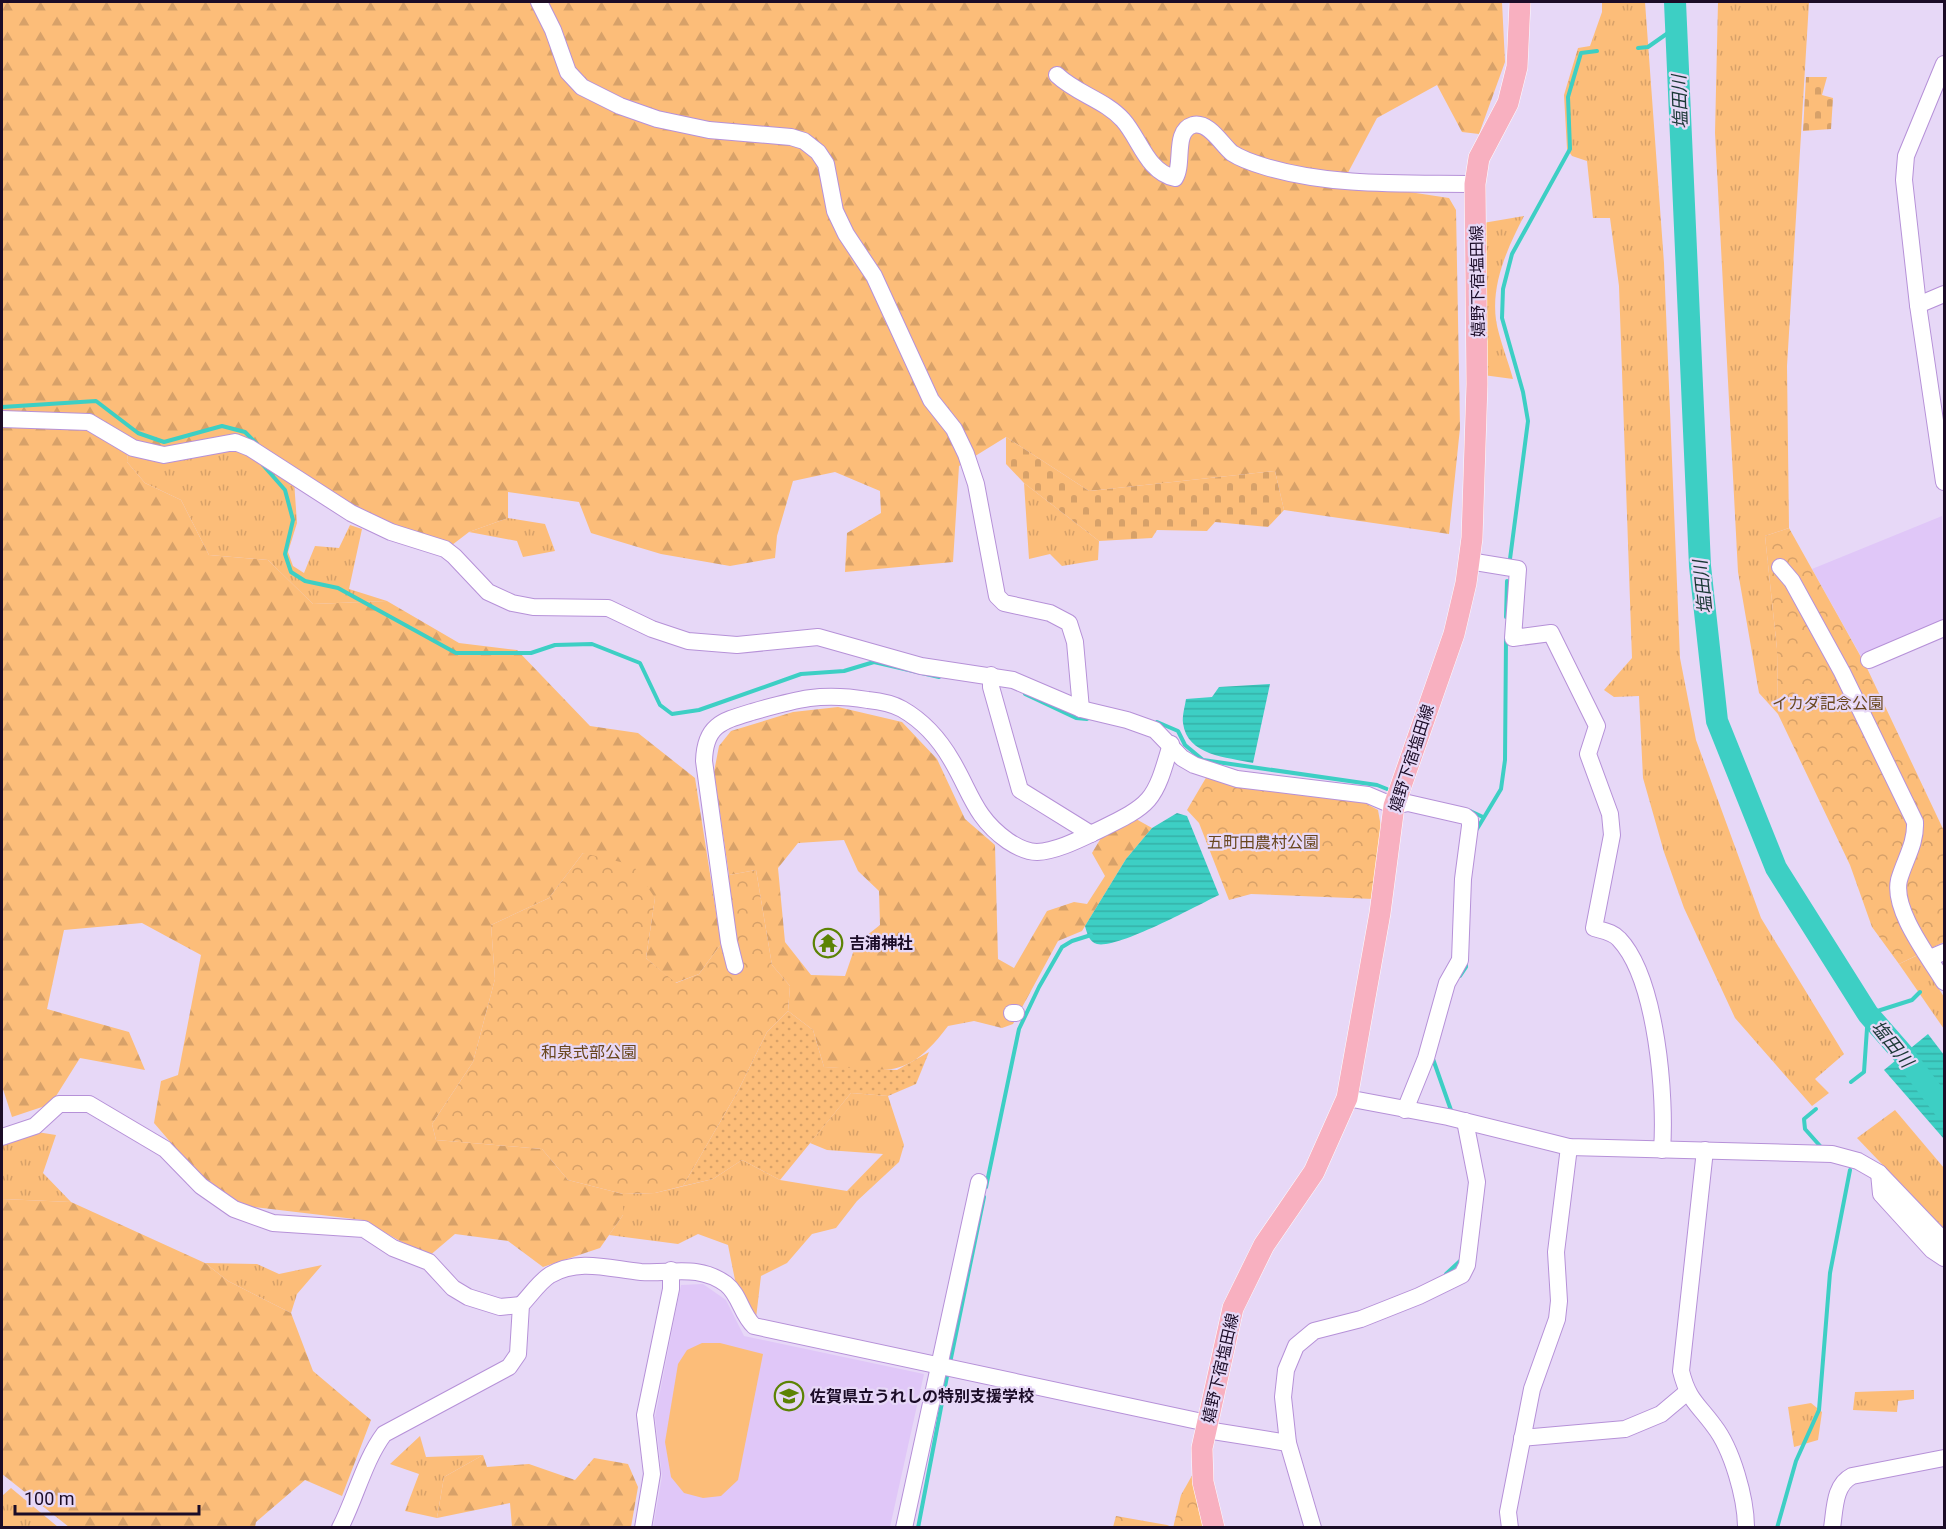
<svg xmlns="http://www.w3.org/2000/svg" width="1946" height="1529" viewBox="0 0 1946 1529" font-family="Roboto,'Noto Sans JP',sans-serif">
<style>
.built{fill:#e0c7f8}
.grass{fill:url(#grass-tufts)}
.forest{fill:url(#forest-firs);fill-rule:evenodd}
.cemetery{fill:url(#cemetery-stones)}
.park{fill:url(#park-crowns)}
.garden{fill:url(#garden-dots)}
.pitch{fill:#fcbd79}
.water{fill:url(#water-rules)}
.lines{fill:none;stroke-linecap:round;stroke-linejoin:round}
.stream{stroke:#3dcfc4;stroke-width:4}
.river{stroke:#3dcfc4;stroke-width:22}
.minor-casing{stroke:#b691d8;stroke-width:18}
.major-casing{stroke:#fff;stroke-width:22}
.minor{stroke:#fff;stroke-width:16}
.major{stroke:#f8b0c0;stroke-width:21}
.labels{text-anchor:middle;stroke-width:4.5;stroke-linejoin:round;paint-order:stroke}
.street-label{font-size:16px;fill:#1b0c27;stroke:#e7d8f7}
.park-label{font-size:16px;fill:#69471f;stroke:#e7d8f7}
.poi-label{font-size:16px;font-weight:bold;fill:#1b0c27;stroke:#e7d8f7;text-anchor:start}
.water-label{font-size:18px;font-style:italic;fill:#1a3735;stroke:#e7d8f7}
</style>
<defs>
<pattern id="grass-tufts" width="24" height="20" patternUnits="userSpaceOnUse" patternTransform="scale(1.5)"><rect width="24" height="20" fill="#fcbd79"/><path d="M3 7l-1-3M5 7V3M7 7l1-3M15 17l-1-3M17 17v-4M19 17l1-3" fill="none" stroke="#d7a169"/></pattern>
<pattern id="forest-firs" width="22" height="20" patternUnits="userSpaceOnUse" patternTransform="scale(1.5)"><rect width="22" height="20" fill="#fcbd79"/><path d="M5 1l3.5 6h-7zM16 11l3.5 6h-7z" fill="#d7a169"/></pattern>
<pattern id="cemetery-stones" width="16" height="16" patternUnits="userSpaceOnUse" patternTransform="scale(1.5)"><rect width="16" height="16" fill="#fcbd79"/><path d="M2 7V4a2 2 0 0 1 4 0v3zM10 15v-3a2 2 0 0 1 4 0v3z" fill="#d7a169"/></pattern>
<pattern id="park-crowns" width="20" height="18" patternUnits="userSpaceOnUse" patternTransform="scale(1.5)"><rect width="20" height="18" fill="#fcbd79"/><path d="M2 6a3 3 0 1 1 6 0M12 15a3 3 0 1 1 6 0" fill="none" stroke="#d7a169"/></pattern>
<pattern id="garden-dots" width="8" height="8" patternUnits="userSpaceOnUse" patternTransform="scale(1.5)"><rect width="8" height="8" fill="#fcbd79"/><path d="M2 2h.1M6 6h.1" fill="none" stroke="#d7a169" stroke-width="1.8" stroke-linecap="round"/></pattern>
<pattern id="water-rules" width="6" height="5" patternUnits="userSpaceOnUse" patternTransform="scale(1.5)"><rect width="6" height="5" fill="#3dcfc4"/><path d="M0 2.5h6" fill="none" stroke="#35b1a8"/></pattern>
</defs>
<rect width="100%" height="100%" fill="#e7d8f7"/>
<g class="built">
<path d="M1942,516l2,106 -82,36 -50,-89z"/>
<path d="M703,1284l23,16 18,36 180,38 -34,153 -237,1 9,-52 -7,-59 26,-132z"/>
</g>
<g class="grass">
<path d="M1602,2h43l19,261 16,395 16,82 65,178 83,136 -29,25 14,14 -17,13 -77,-88 -51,-110 -20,-56 -21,-74 -4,-82 -25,1 -10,-7 28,-32 -13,-372 -9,-68h-17l-6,-57 -15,-5 -5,-7 -3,-54 14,-47 12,-2 12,-34z"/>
<path d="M1718,2h91l-22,364 2,162 -24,8 12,113 1,65 -19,-21 -21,-121 -23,-439z"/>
<path d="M1524,216c-16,31 -33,67 -28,104 3,19 12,40 17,59l-30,-4v-152z"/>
<path d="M241,439l52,28 4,56 -9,29 5,14 11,7 11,-27 24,2 11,-23 12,4 -13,60 38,12 -74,3 -45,-44 -59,-5 -28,-55 -36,-17 -18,-21 1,-15z"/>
<path d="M1024,483l75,58 -1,19 -36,6 -12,-12 -21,5z"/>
<path d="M508,518l37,6 10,27 -32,6 -6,-16 -48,-9z"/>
<path d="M1918,955l26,42v32l-45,-65z"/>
<path d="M851,1093l37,3 16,49 -5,17 -42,39 -21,27 -24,6 -25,29 -26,13 -5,42 -21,-38 -7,-35 -30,-11 -20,10 -69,-9 14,-20v-21l32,-1 58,-14 29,-19 38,20 67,11 36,-37 -56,-4 -17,-7z"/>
<path d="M1895,1110l49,58v61l-87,-91z"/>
<path d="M37,1132l19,3 -13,38 28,29 -69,-3v-54z"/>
<path d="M205,1263l52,1 22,10 43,-9 -25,29 -6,19 -63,-32z"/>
<path d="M1914,1390v9l-16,2 -1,11 -44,-2 2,-18z"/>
<path d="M1811,1403l11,9 -4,28 -24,7 -6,-40z"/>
<path d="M420,1436l6,21 57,-2 -39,22 -7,41 -32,-7 14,-37 -29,-10z"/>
<path d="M11,1488l47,39h-56v-31z"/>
</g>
<g class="forest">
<path d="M2,2h1500l3,60 -26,72 -17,-2 -25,-47 -60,33 -34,64 106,16 7,12 4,218 -11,106 -165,-24 -9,-39 -186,20 -83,-54 -47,29 -6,96 -108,10 2,-39 34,-20 -1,-22 -45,-19 -42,9 -16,55 -2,22 -45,8 -69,-12 -70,-21 -12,-31 -71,-10v26l-39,14 -17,13 -43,-11 -53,-26 -115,-68 -81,10 -32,-3 -1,15 18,21 36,17 28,55 59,5 45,44 74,-3 72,42 58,7 73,76 48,7 57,45 26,166 -22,30 -24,9 -29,-25 9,-60 -72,-45 -34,45 -58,27 4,54 -22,83 -41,62 4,16 106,9 26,31 55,14v21l-23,33 -57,19 -35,-26 -53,-7 -27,23 -65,-37 -118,-14 -42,-26 -49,-57 7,-42 17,-6 23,-120 -59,-32 -78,7 -17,79 82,23 16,38 -65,-12 -29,46 -39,13 -10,-31z"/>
<path d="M838,707l64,15 35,37 28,60 30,26 3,114 16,9 33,-57 27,-9 13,2 18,-28 -13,-23 9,-15 35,-19 16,9 -26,31 -44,72 -24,10 -45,83 -11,4 -28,-7 -26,5c-42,56 -61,44 -124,41l-11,-37 -25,-19 2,-25 -18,-21 -16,-95 -27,5 -15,-103 5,-26 12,-15 62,-19zM844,840l14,31 21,20 1,34 -24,19 -11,32 -34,-1 -26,-33 -7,-74 20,-25z"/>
<path d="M2,1199l69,3 134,61 23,18 63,32 22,58 58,49 -29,76 -37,-16 -49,42 -1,5h-186l-67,-53z"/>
<path d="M483,1455l4,12 42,-3 46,16 19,-22 34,6 10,23 -7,40h-119l-2,-24 -73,15 7,-41z"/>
</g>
<g class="cemetery">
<path d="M1806,77h21l-5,18 11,3 -2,31 -28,2z"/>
<path d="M1006,437l83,54 186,-20 9,39 -16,17 -53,-5 -8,9 -50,-1 -5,8 -53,3 -75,-58 -18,-19z"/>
</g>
<g class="park">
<path d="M1789,528l77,138 78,165v111l-45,22 -27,-37 -22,-62 -72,-151 -1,-65 -12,-113z"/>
<path d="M1207,776l23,9 135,18 13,7 3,17 -7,72 -123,-5 -22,6 -30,-77 -12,-13z"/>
<path d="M583,853l50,12 22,33 -9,60 30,25 23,-9 22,-30 7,-20 1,-49 27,-5 16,95 18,21 -2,25 -21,21 -29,59 -55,95 -28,7 -32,1 -55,-14 -26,-31 -106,-9 -4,-16 41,-62 22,-83 -4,-54 58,-27z"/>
<path d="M1198,1465l9,62 -34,1 8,-33z"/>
<path d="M1116,1516l51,9 5,2h-59z"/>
</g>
<path class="garden" d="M788,1011l25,19 11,37 73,3 32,-18 -13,32 -28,12 -37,-3 -71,87 -38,-20 -29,19 -30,7 55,-95 29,-59z"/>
<path class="pitch" d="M702,1343h18l43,11 -25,126 -17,16 -18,2 -19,-5 -13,-16 -6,-35 13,-78 9,-14z"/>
<g class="water">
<path d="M1270,684l-17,79c-26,-6 -66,-7 -70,-40 -1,-7 2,-17 3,-24l26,-2 7,-10z"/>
<path d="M1177,813l10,3 32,79c-23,11 -101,54 -122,49 -8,-2 -10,-11 -12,-18l41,-67 26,-31z"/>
<path d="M1928,1034l16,21v84l-60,-69z"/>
</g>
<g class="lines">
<g class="stream">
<path d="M1638,48l10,-1 27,-19"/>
<path d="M2,407l94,-6 42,32 26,9 58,-16 23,6 12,12"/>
<path d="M263,465l22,25 8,30 -8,34 6,18 14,9 33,7 118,65h75l24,-8 37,-1 48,19 20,42 12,9 27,-4 102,-36 43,-3 30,-9 65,15"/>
<path d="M1510,559l18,-138 -5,-29 -21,-74 1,-29 9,-35 58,-105 -2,-52 13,-44 16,-2"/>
<path d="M1506,617l1,-36"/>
<path d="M1025,694l51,24 11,1"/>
<path d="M1157,722l21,9 7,14 18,15 174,25 10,4"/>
<path d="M1470,811l13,6"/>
<path d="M1477,829l24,-40 4,-29 1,-121"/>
<path d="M1460,976l6,-9v-6"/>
<path d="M1433,1059l19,54"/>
<path d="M1851,1082l13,-10 4,-58 44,-14 8,-8"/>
<path d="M1816,1109l-12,10 1,10 16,18"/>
<path d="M986,1187l33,-158 20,-42 23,-40 10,-6 19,-6"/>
<path d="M1446,1274l14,-13"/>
<path d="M950,1363l34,-166"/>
<path d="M918,1528l30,-157"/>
<path d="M1777,1528l19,-67 23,-51 11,-137 20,-103"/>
</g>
<path class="river" d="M1675,2l25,564 17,155 59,147 92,146 35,40 41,54"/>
<g class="minor-casing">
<g id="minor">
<path d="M539,2l14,28 15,42 14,15 38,19 37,13 52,11 82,7 13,4 14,11 8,12 9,47 11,23 28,42 57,124 23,29 12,25 10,30 21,112 7,7 46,10 19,10 6,19 6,67"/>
<path d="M1944,64l-38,92 -2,24 14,125 26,177"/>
<path d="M1057,75c20,19 48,25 66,45 17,19 24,52 52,58 9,-15 -2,-47 18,-53 16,-4 29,20 39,28 9,6 24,11 34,14 68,20 139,16 209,17"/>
<path d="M1918,305l26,-11"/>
<path d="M2,419l87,3 44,26 31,7 71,-13 15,6 101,65 40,19 54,17 9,7 34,36 24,11 21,4 75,1 44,21 36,12 49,4 81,-8 103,29 92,14 68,29 46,11 28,10 27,28 12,7 43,14 131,16 26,11 14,-3 57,13 5,4v6l-7,53 -3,81 -13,23 -21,75 -21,52"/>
<path d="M1469,561l49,8 -5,69 38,-5 46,93 -9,28 22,60 2,21 -18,93c10,3 19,4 25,11 38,40 47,159 43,211"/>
<path d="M1780,567l12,14 50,91 73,150c1,22 -10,37 -16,58 -7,30 30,77 45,102"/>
<path d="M1869,660l75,-32"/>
<path d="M991,675v12l29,103 71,44"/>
<path d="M1930,958l14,-6"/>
<path d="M735,966l-6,-24 -25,-181c1,-36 18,-40 48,-49 45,-13 69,-20 116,-12 10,1 25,4 34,9 21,12 38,31 50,52 19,32 23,57 56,80 9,6 19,11 29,11 20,-1 43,-13 60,-21 55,-27 57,-28 74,-87"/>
<path d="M1012,1013h4"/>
<path d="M1347,1098l101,19 121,30 263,7 26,7 21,12 65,68"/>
<path d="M2,1137l33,-11 24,-22h30l76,45 36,37 33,23 39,14 91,6 29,19 36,14 24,26 15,9 32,10 21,-2"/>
<path d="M1705,1150l-24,221c7,29 17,33 33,55 18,23 32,72 32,102"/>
<path d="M1879,1173l2,21 51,56 12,8"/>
<path d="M1522,1438l103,-9 36,-15 25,-21"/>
<path d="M340,1528c16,-31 24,-67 44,-94l125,-67 9,-13 3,-49c9,-9 18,-23 29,-30 29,-17 60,-6 91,-3 31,2 57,-8 85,12 14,11 15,30 28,42l453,97 6,8 75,12"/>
<path d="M643,1528l9,-54 -7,-59 26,-126v-19"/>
<path d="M904,1528l75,-346"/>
<path d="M1313,1528l-25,-85 -5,-46 3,-27 10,-24 18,-15 47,-12 58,-23 43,-21 5,-10 10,-83 -12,-61"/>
<path d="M1510,1528l-2,-16 24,-123 25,-70 2,-18 -3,-49 13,-105"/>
<path d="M1832,1528c3,-19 2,-43 20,-52l92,-18"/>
</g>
</g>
<g class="major-casing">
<path id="major" d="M1214,1528l-11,-46 -1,-34 31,-140 31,-63 50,-73 33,-74 33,-185 14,-107 60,-172 12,-51 6,-45 5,-154 -2,-200 4,-26 29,-55 9,-36 3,-65"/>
</g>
<use href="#minor" class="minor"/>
<use href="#major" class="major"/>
</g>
<defs>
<g id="temple-ring" transform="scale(1.5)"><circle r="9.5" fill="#e7d8f7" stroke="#5c8304" stroke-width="1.5"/><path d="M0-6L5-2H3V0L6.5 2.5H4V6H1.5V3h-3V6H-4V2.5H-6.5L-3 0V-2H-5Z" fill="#5c8304"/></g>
<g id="school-ring" transform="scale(1.5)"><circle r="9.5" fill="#e7d8f7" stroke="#5c8304" stroke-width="1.5"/><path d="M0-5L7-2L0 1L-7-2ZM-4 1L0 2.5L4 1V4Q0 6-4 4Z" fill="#5c8304"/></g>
</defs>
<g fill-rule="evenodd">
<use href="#temple-ring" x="828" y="943"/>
<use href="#school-ring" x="789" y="1396"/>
</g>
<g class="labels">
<g class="street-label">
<text transform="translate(1477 281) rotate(-91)" y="6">嬉野下宿塩田線</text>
<text transform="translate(1411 758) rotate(-72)" y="6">嬉野下宿塩田線</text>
<text transform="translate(1220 1368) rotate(-77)" y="6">嬉野下宿塩田線</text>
</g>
<g class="park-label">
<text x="1828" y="709">イカダ記念公園</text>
<text x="1263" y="848">五町田農村公園</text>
<text x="589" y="1058">和泉式部公園</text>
</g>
<g class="poi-label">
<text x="849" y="949">吉浦神社</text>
<text x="810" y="1402">佐賀県立うれしの特別支援学校</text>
</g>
<g class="water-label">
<text transform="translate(1680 102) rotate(-92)" y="6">塩田川</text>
<text transform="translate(1703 587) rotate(-96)" y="6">塩田川</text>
<text transform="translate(1892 1044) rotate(51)" y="6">塩田川</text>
</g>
</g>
<rect width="1946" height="1529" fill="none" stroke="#1b0c27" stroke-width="6"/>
<path d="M15 1505v9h184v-9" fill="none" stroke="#1b0c27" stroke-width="3"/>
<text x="24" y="1505" font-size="18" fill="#1b0c27" stroke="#e7d8f7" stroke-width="4.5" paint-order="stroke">100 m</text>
</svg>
